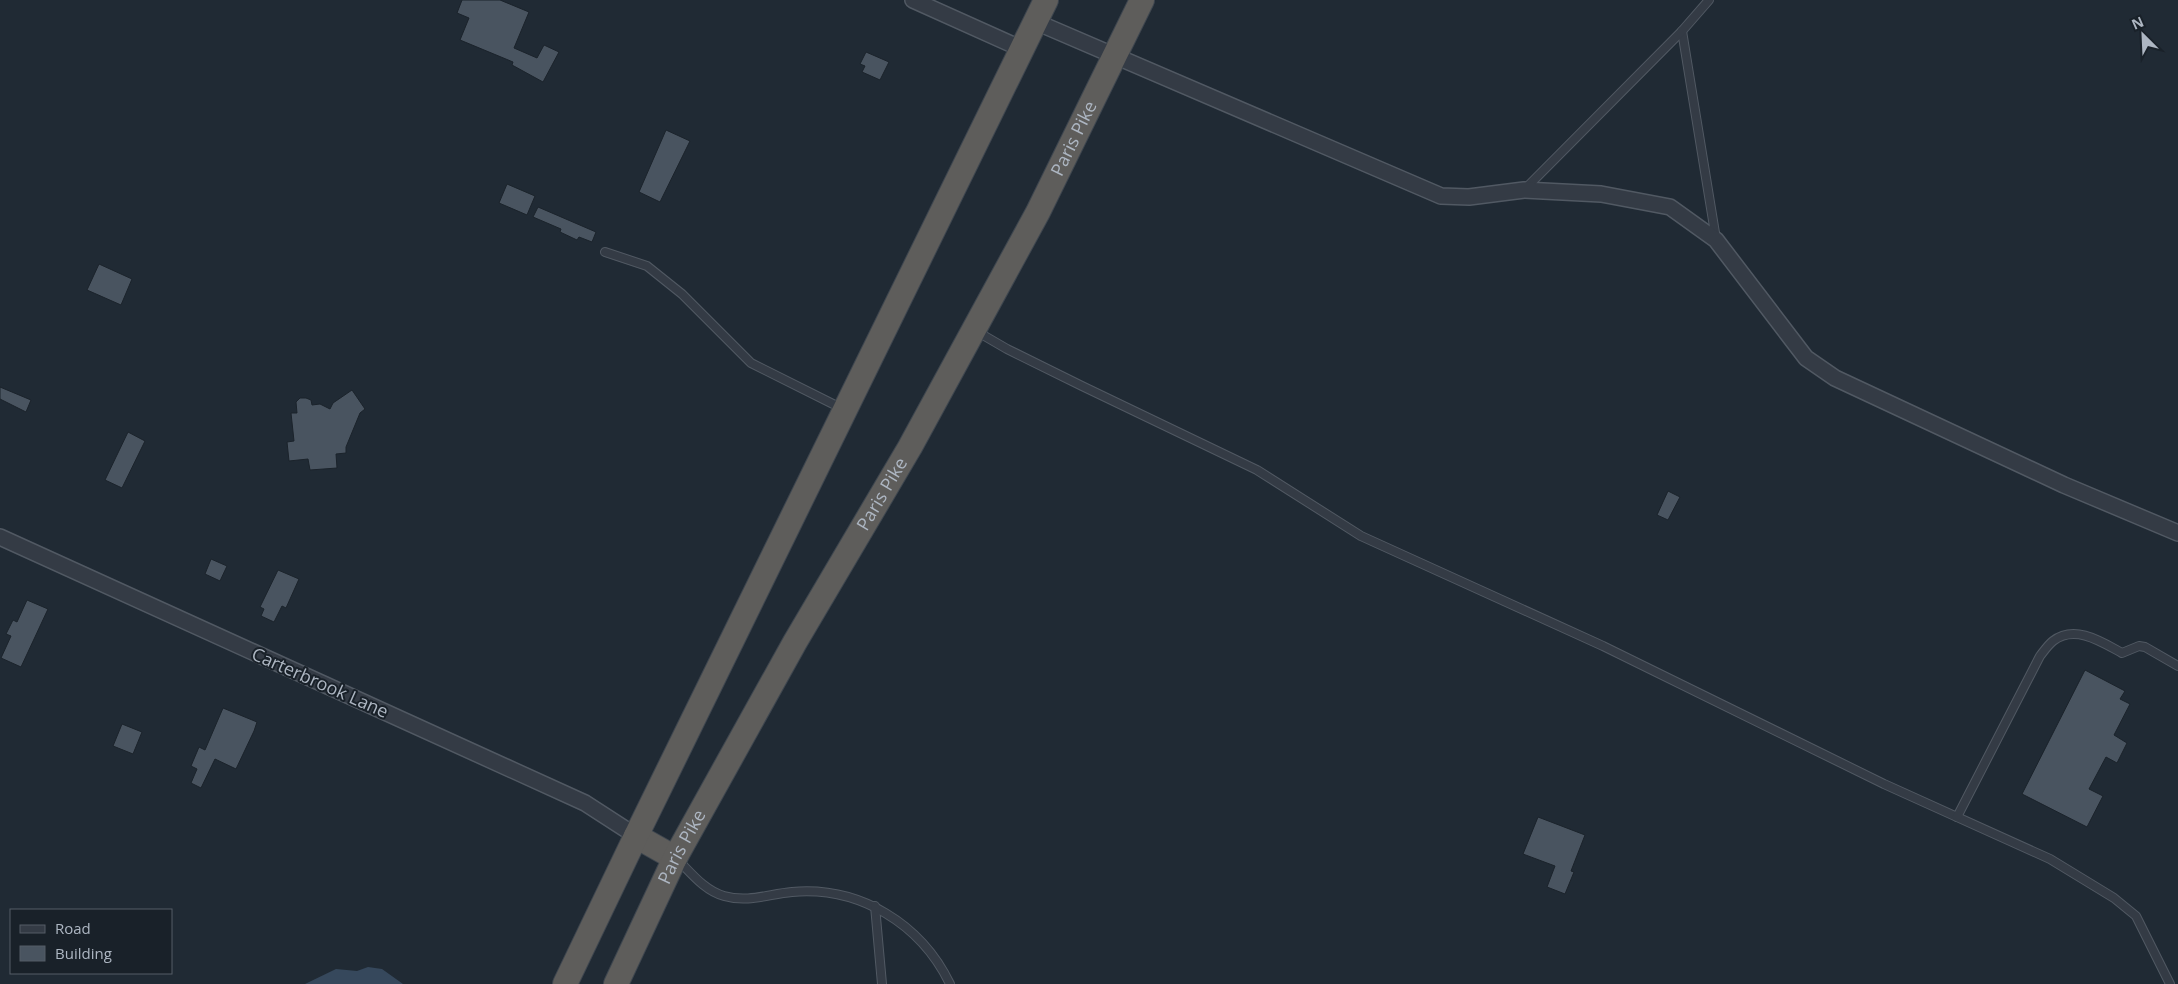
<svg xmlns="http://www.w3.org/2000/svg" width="2178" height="984" viewBox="0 0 2178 984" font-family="'Open Sans',sans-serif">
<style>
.water{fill:#36485c}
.building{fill:#495460;stroke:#1b232b}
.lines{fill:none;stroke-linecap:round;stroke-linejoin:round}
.service-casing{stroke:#515963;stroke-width:10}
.minor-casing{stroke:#515963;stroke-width:18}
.trunk-casing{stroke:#3e464f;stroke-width:26}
.service{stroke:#343b45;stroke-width:8}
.minor{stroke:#343b45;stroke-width:15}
.trunk{stroke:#5e5d5b;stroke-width:24}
.labels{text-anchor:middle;stroke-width:4;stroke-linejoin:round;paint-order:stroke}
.street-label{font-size:18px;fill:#adb6c2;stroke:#192129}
</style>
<rect width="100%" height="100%" fill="#202a34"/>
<path class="water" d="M368,967l14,2 21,15h-98l31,-15 21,2z"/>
<g class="building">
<path d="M462,0h38l29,12 -15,36 23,10 7,-13 15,7 -16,30 -31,-17 1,-3 -53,-22 9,-22 -12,-5z"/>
<path d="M866,52l23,10 -9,18 -18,-8 3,-6 -5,-2z"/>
<path d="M666,130l24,11 -30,61 -21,-10z"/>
<path d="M507,184l28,12 -8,19 -28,-12z"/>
<path d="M538,207l58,25 -4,10 -13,-5 -2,3 -17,-8 1,-3 -28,-12z"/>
<path d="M99,264l33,15 -11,26 -34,-15z"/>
<path d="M0,387l31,13 -5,12 -26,-13z"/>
<path d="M352,390l13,19 -5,4 -14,34v6l-10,1 1,14 -27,2 -2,-11 -19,2 -2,-19 7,-1 -3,-28h6l-1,-11 4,-4h6l5,2 1,5 8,-1 10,5 3,-6z"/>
<path d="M128,432l17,9 -23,47 -17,-8z"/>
<path d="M1668,491l12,6 -12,23 -11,-5z"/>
<path d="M211,559l16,7 -7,15 -15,-7z"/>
<path d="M278,570l21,9 -13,29 -4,-2 -8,16 -13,-6 3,-7 -4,-2z"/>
<path d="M27,600l21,9 -27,58 -20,-9 10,-22 -5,-2 7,-14 4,2z"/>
<path d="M2085,670l40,21 -5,8 10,5 -16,31 13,8 -10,20 -11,-6 -17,32 14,7 -16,31 -65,-33z"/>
<path d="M223,708l34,14 -3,9 -18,38 -21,-10 -14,29 -10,-5 6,-14 -6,-3 8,-19 6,3z"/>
<path d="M122,724l20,8 -9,22 -20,-8z"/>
<path d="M1538,817l47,18 -14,36 3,1 -9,22 -18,-7 8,-21 -32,-12z"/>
</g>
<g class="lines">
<g class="service-casing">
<g id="service">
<path d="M1682,31l34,208"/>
<path d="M1524,190l158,-159 27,-31"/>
<path d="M605,252l42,14 35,28 69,69 92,46"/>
<path d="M976,331l31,18 75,37 175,84 104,66 242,110 281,138 166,75 64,39 22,18 34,68"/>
<path d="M1957,817l83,-161c4,-5 8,-11 13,-15 22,-17 49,1 69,12l17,-7 6,1 33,19"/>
<path d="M677,859c14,14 28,32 47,37 24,7 45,-2 68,-4 68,-6 129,32 158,92"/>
<path d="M875,906l7,78"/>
</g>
</g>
<g class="minor-casing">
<g id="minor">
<path d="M913,0l109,49"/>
<path d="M1036,22l405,174 28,1 55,-7 77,4 69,13 46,33 90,118 29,20 229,107 114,48"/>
<path d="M0,537l585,266 51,33"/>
</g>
</g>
<g class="trunk-casing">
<g id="trunk">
<path d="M636,836l39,22"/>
<path d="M565,984l71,-148 410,-836"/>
<path id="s1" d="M616,984l59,-126 120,-216 115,-195 128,-235 104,-212"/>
</g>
</g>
<use href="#service" class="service"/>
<use href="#minor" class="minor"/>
<use href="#trunk" class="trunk"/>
</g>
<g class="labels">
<g class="street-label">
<text dy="6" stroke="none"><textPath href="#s1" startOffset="962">Paris Pike</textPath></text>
<text dy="6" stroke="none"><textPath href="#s1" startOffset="558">Paris Pike</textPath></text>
<text transform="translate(320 683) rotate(24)" y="6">Carterbrook Lane</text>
<text dy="6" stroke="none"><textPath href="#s1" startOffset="152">Paris Pike</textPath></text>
</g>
</g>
<rect x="10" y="909" width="162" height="65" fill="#192129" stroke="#545d66"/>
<rect x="20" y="925" width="25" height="8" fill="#343b45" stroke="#545d66"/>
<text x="55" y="934" font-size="15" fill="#adb6c2">Road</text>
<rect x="20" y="946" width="25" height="15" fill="#495460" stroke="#545d66"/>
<text x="55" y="959" font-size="15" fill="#adb6c2">Building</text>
<g transform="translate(2143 35) rotate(336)" stroke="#192129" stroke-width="4" paint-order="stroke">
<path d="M0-4L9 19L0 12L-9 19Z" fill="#adb6c2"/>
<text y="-8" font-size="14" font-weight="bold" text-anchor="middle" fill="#adb6c2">N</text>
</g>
</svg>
